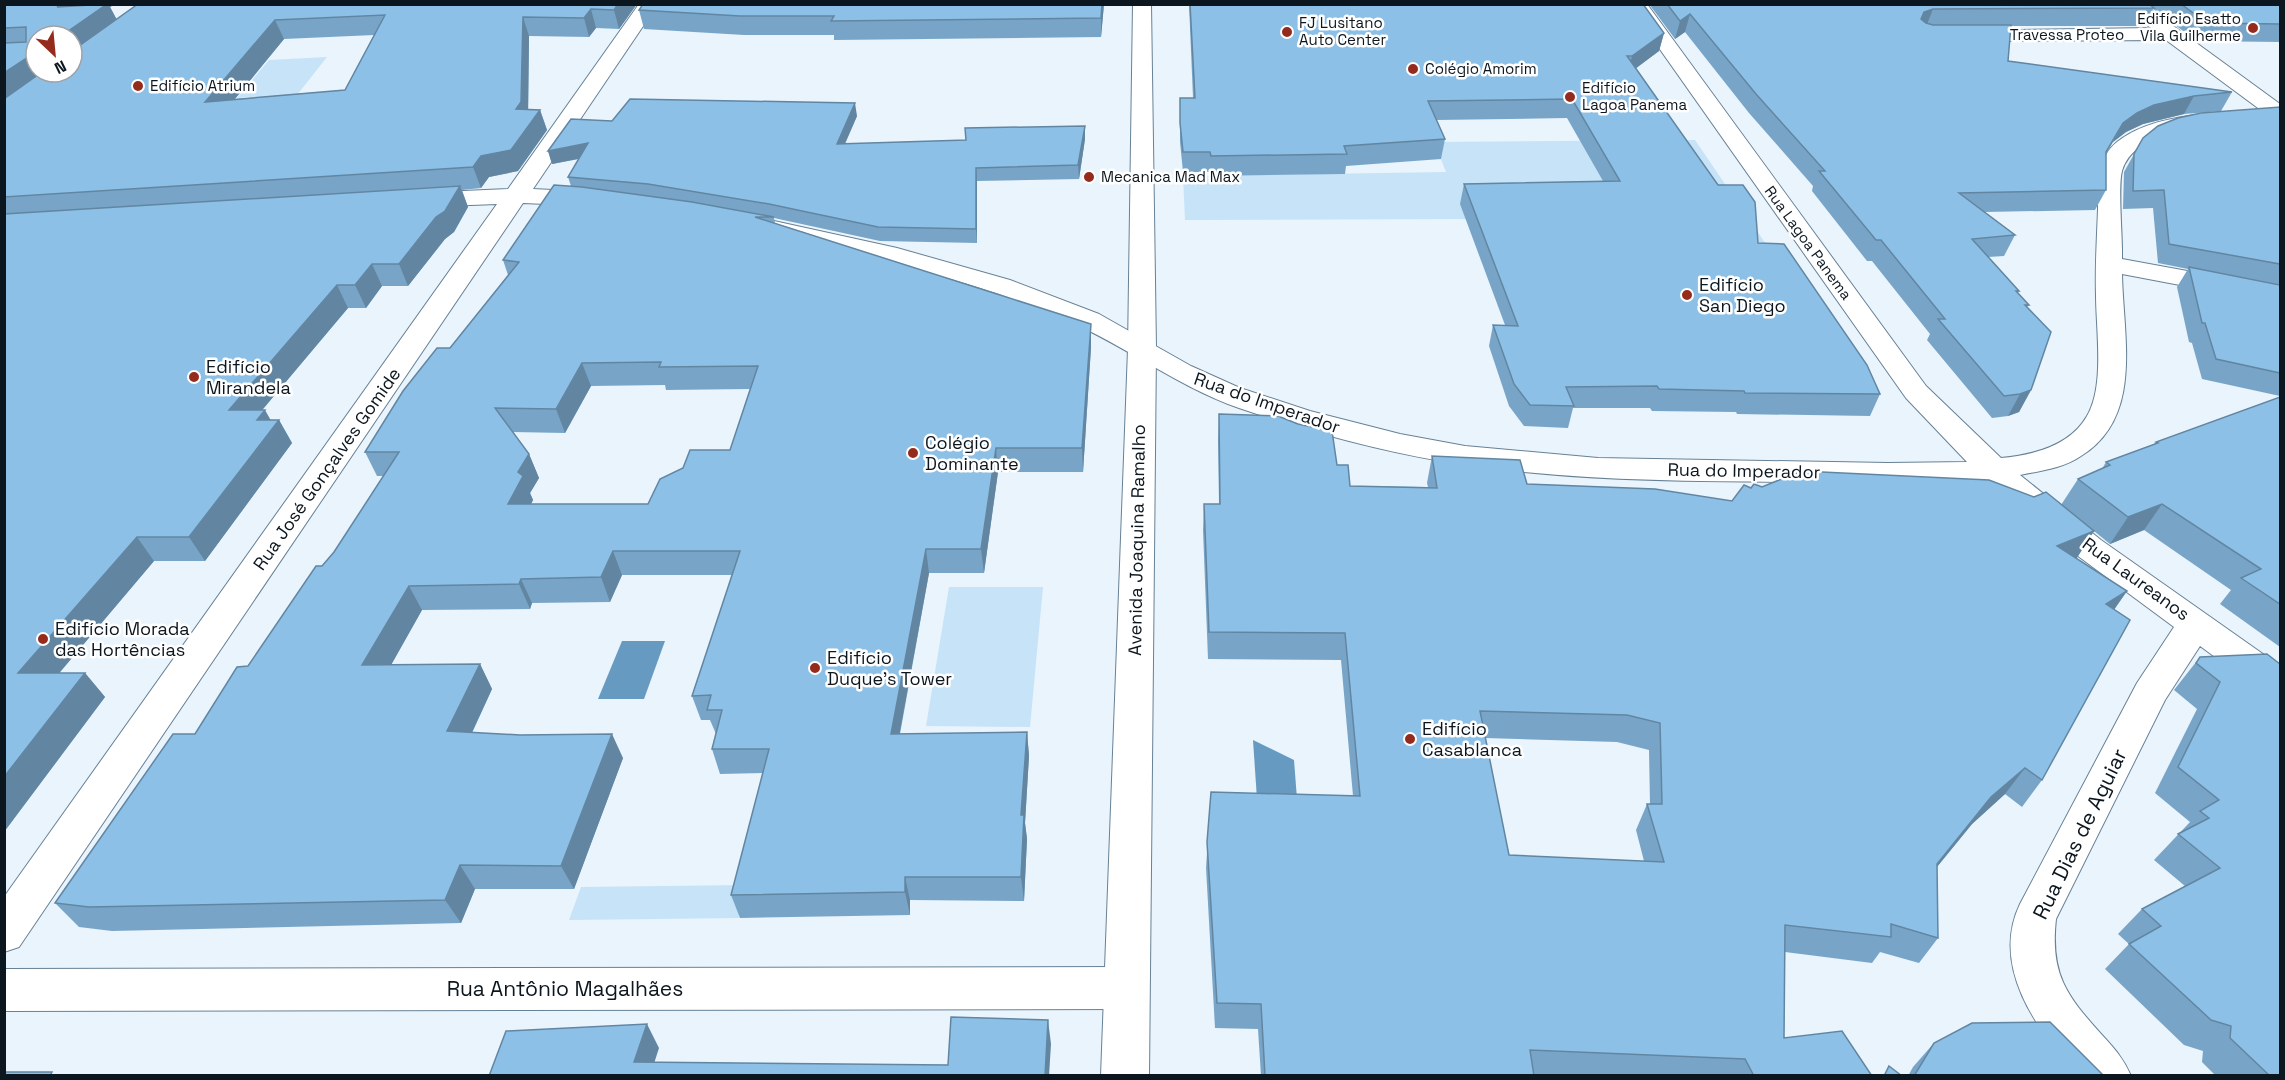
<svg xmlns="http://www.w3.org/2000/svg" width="2285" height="1080" viewBox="0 0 2285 1080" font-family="'Space Grotesk',sans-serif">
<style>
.green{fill:#c7e3f8}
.water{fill:#679ac0}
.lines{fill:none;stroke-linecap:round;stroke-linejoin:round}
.minor-casing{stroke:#678195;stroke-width:2}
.major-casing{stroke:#678195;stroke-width:2}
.minor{fill:#fff;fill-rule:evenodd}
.major{fill:#fff;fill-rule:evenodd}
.wall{fill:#78a5c7;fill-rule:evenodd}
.shaded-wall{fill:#6286a2}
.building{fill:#8cc0e7;stroke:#6286a2;stroke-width:1.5;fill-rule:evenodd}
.poi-dot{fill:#952b1d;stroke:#fff;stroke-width:2}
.labels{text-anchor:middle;stroke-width:5;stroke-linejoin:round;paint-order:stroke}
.far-poi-label{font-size:15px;fill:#0c161e;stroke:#fff;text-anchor:start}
.far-street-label{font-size:15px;fill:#0c161e;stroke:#fff}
.poi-label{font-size:18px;fill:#0c161e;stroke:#fff;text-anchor:start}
.street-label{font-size:18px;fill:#0c161e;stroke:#fff}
.near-street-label{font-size:21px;fill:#0c161e;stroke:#fff}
</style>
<rect width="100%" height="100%" fill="#e9f4fd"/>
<g class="green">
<path d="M327,57l-30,38 -60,3 32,-38z"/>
<path d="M1695,140l139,204 -368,-125 -281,1 -2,-44 263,-4 -12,-30z"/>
<path d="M949,587h94l-13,140 -104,-1z"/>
<path d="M748,885l-9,33 -170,2 12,-33z"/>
</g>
<g class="water">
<path d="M622,641h43l-21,58h-46z"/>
<path d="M1253,740l41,20 3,39h-40z"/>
</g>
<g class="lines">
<g class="minor-casing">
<g id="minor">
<path d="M639,4h19l-125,185 59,3 8,2 4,5 -4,5 -8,2 -69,-3 -504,744 -15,5v-55l493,-693 -78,3 -8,-2 -4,-5 4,-5 8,-2 89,-4z"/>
<path d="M1628,4h19l279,382 75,72c32,-3 69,-12 86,-42 18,-30 9,-86 9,-121 -1,-29 1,-57 2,-86 0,-24 -1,-51 19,-67 36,-29 100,-29 145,-31l-96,-71 -200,1 -7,-2 -3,-4 3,-4 192,-3 -30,-24h22l137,100v18c-43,4 -142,-3 -158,49 -4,15 0,61 0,79v9l158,29v16l-158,-30c1,62 22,143 -41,182 -17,12 -41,15 -61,19l81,65 179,126v33l-13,-4 -67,-49 -35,54 -109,219c-6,55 10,76 46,116 12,13 22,24 29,41h-54c-40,-47 -87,-109 -57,-172l117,-221 37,-56 -96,-71 -91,-76c-65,7 -132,3 -197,2 -108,-1 -216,-1 -323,-17 -77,-11 -154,-32 -228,-57 -63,-22 -114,-63 -175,-89 -96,-42 -198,-61 -299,-86l-3,-5 3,-5 9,-2 123,27 113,32 89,34 92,52 49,22 70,23 90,23 65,12 133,12 290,5 79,-1 -61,-64z"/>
<path d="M1125,967l16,6 6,15 -6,15 -16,6 -1121,2v-42z"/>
</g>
</g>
<g class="major-casing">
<path id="major" d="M1133,4h18l5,345 -7,727h-48l27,-727z"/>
</g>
<use href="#minor" class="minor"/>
<use href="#major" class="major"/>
</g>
<g class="wall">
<path d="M4,4h111l-5,3 7,13 520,-16 -18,25 -23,-1 -7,9 -60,-1 -1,73 12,1 7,20 -29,41 -29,6 -8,11 -19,2 6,17 -14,25 -9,7 -37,47h-26l-16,22h-18l-86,102 8,10h9l13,23 -87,118h-51l-95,112h26l20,24 -101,135zM374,35l-29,55 -110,9 49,-60zM36,36h36v36h-36z"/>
<path d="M643,4h461l-3,33 -267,3v-5h-90l-100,-6 -5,-19z"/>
<path d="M1189,4l475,29 -5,18 -23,17 122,175 122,151 -10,22 -133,-2 -1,-2 -84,-1 -2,-3h-77l-5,20 -44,-2 -15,-20 -20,-60 4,-21h12l-45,-121 4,-20 139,-3 -36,-63 -131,2 9,19 -4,20 -95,7 -1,8 -135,2 -1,-4h-26l-3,-30v-44h13z"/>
<path d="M1649,4h631v38l-83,-1 -44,-32 -8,17h-134l-3,35 224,31 -11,19 -37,3 -41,10 -17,8 -13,10 -7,11v37l-11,20 -110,2 30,23 -11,21 -16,1 31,34 -1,2 11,12 -2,2 4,83 -12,22 -11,4 -16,2 -65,-78 3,-6 -58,-73h-5l-55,-70 1,-5 -64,-73 -64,-81 -10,7z"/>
<path d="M2280,107v289l-78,-17 -10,-36 -3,-1 -12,-55 11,-18 -30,-6 -5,-55 -30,1 1,-37 19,-34z"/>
<path d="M857,116l-12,28 121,-4 119,-14v13l-6,40 -102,2v62l-97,-2 -106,-23 1,5 316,101v23l-8,125h-85l-14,101h-55l-29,161 127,-2 2,24 -4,67 2,16 -3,62 -114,-1v15l-170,3 -9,-23 32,-122 -43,1 -8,-25 4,-15 -6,-14h-9l-9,-24 40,-121h-110l-12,27 -78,1 -2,6 -108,1 -31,55 89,-1 12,25 -20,44 151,25 -49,131h-99l-14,34 -349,8 -33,-4 -24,-24 140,-169 53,-68 86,-114 49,-76h-6l-12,-24 85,-104 58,-73 -5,-15 68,-74 -3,-9 11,-18 -27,5 -4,-13 64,-30zM665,385l1,5 84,-1 -20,61 -47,18 -35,36h-117l2,-4 -3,-7 9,-15 -10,-24 -17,-22 53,1 26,-47z"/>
<path d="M2280,397v250l-60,-43 11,-14 -87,-60 -34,14 -16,-13 -18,27 51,33 -13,19 -72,170 -20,27 -17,-13 -33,30 -35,43 1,71 -19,25 -39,-11 -8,11 -87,-11 -1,86 88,38h-318l-20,-1v1h-273l-3,-47 -43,-1 -9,-160 5,-76 142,4 -12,-136 -133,-1 -5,-129 1,-26h15l-1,-64 1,-26 118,51 13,21 78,1 -1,-4 5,-27 95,28 205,17 19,-13 11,-1 272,10 27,8 17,-26 24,-10 4,-7 48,-18 2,-2zM1485,738l132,4 32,8 1,54h-3l-11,26 8,31 -135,-6z"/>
<path d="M2200,657l80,7v412h-64l-14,-14 1,-11 -19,-6 -79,-76 24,-25 -11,-10 24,-25 43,-23 -31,-26 36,-38 -35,-29 42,-84 -23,-19z"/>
<path d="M1934,1043l170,33h-196l5,-9z"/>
</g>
<g class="shaded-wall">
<path d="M62,4h53l-5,3 8,15 -46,33v-19h-11l-4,-29z"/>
<path d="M618,4h19l-18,25 -5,-19z"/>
<path d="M1102,4h2l-3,33v-19z"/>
<path d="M591,9l5,19 -7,9 -5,-19z"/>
<path d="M1933,9l-7,18 -9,3 7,-18z"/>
<path d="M1690,14l-5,18 -10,7 5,-18z"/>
<path d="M523,17l6,19 -1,86 -12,-13z"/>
<path d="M275,20l9,19 -68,83 -11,-20z"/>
<path d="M1664,33l-5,18 -32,24 5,-19z"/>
<path d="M36,52v20h11l-43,30v-29z"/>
<path d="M2194,96l-10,18 -41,10 -17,8 -13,10 10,-19 14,-10 17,-8z"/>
<path d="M855,103l2,13 -18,41 -2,-13z"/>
<path d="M540,110l7,20 -29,41 -29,6 -8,11 -8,-21 8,-11z"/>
<path d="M1085,126v13l-6,40 -1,-14z"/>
<path d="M588,143l4,13 -40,8 -4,-13z"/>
<path d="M976,168l1,13v62l-1,-14z"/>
<path d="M460,186l8,21 -14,25 -9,7 -37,47 -9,-22z"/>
<path d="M372,264l10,22 -16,22 -11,-23z"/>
<path d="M337,285l11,23 -106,126 -13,-24z"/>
<path d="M1091,324v23l-8,125 -1,-24z"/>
<path d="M582,363l9,23 -26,47 -9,-24z"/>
<path d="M2031,390l-12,22 -11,4 12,-22z"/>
<path d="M265,410l9,16 5,-6 13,23 -87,118 -16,-24 68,-117z"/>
<path d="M996,448l2,24 -14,101 -3,-24z"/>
<path d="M529,454l10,24 -9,15 3,7 -14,28 -11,-24 10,-32z"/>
<path d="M2162,504l-18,26 -34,14 18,-27z"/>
<path d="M2094,531l-17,27 -37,15 17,-27z"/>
<path d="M137,537l17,24 -115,136 -21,-24z"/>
<path d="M926,549l3,24 -34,185 -4,-24z"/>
<path d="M613,551l9,24 -12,27 -9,-25z"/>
<path d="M521,579l11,24 -2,6 -11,-25z"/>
<path d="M409,586l13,24 -45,80 -15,-25z"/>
<path d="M2127,591l-19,27 -2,-14z"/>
<path d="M480,664l12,25 -31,67 -14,-25z"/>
<path d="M85,673l20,24 -101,135v-55z"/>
<path d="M1027,732l2,24 -4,67 2,16 -3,62 -3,-24v-62z"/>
<path d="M612,734l11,24 -49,131 -13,-23z"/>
<path d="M2025,768l-20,26 -33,30 -54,66 19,-26 54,-67z"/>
<path d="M460,865l15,24 -14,34 -16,-23z"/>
<path d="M905,877l5,23v15l-5,-23z"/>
<path d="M1048,1020l3,24 -2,32h-4z"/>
<path d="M647,1024l12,24 -9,28 -16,-14z"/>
</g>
<g class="building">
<path d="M4,4h58l-5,3 50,-3 -46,32h-25v16l-32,21v-30l22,-1v-15l-22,1z"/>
<path d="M138,4h480l-4,6 -23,-1 -7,9 -61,-1 -2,85 -5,7 24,1 -29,40 -30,6 -8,11 -469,30v-98l38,-27h30v-21zM385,15l-40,75 -140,12 70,-82z"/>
<path d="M643,4h459l-1,14 -270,3 3,-5h-94l-101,-6z"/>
<path d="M1190,4h453l21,29 -32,23h-5l91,129h25l12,17 3,41 26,1 83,121 13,29 -135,-1 -1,-2 -85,-2 -2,-3 -91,1 8,19 -44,-1 -16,-21 -21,-59 25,1 -54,-142 156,-3 -48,-82 -144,2 17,38 -101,7 3,8 -136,2 -1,-4h-27l-3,-29v-25h15z"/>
<path d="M1667,4h482l5,4 -221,1 -9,3 -3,7 5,4 7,2h78l-3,36 224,31 -38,4 -40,9 -17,8 -14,10 -17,29v38l-147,3 56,42 -43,4 47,52h-3l13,14h-4l26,27 -20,58 -11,4 -16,2 -66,-77h7l-64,-79h-5l-57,-69h6l-69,-77 -66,-80 -10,7z"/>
<path d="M2181,4h99v20l-73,-1z"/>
<path d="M630,99l225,4 -18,41 129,-4 -1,-12 120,-2 -7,39 -102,3v61l-98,-2 -109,-23 -121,-20 -80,-7 20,-34 -40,8 23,-32 41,2z"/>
<path d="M2280,107v157l-111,-20 -5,-54 -31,1 1,-37 9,-16 15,-12 20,-8 23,-5z"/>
<path d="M554,185l28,2 110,15 82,15h-19l336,107 -9,124h-86l-15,101h-55l-35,185 136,-2 -6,83h3l-3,62h-116v15l-174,3 38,-146h-57l10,-39h-15l4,-15 -19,1 48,-145h-127l-12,26 -80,2 -2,5 -110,2 -47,79 118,-1 -33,67 73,4 92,-1 -51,132 -101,-1 -15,35 -356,7 -34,-4 118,-169h22l42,-67 11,-1 68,-100h6l12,-14 65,-100h-34l38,-61 34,-43h13l69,-86 -16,-2zM661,362l-2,5 99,-1 -28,84h-40l-7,18 -23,11 -12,25h-140l15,-28 -5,-4 11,-18 -34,-46 61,1 26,-46z"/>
<path d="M460,186l-15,25 -9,6 -37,47h-27l-17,21h-18l-108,125h36l-8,10h22l-90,117h-52l-119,136h67l-81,104v-563z"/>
<path d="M2189,267l91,18v88l-64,-14 -11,-36h-3z"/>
<path d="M2280,397v207l-39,-26 20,-9 -99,-65 -34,13 -50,-38 32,-14 -4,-3 52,-19 -2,-1z"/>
<path d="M1219,414l59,2 20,8 34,7 5,34h11l2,21 87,2 -5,-32 88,4 7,24 128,5 77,12 12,-16 7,3 3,-4 8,3 39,-16 188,9 45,17 12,-5 48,39 -37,15 70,45 -21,13 24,16 -88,160 -17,-12 -34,29 -54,67 1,74 -47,-14v13l-106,-12 -1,113 58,-7 30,45h-118l-9,-17 -215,-9 4,26h-269l-4,-72 -44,-1 -10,-161 4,-50 149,4 -15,-163 -136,-1 -5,-128h16zM1480,711l147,4 33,8 2,81h-15l17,58 -155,-7z"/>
<path d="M2267,654l13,10v412h-10l-40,-38 1,-12 -20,-6 -82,-76 32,-18 -19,-17 78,-41 -42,-34 31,-16 -9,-7 19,-11 -41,-33 42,-85 -24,-19 4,-6z"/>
<path d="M951,1017l97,3 -3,56h-556l17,-45 141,-7 -13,38 314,3z"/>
<path d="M2050,1022l54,54h-190l20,-33 38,-20z"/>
<path d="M1889,1066l13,10h-18z"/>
<path d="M4,1072h48l-2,4h-46z"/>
</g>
<g class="poi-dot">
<circle cx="2253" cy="28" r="6"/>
<circle cx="1287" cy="32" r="6"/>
<circle cx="1413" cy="69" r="6"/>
<circle cx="138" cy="86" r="6"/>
<circle cx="1570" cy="97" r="6"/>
<circle cx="1089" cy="177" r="6"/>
<circle cx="1687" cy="295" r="6"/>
<circle cx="194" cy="377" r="6"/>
<circle cx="913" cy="453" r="6"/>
<circle cx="43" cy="639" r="6"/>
<circle cx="815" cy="668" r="6"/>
<circle cx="1410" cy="739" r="6"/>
</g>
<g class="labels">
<g class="far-poi-label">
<text x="2241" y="24" text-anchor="end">Edifício Esatto<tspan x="2241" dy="17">Vila Guilherme</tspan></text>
<text x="1299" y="28">FJ Lusitano<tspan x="1299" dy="17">Auto Center</tspan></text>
<text x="1425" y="74">Colégio Amorim</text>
<text x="150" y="91">Edifício Atrium</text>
<text x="1582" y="93">Edifício<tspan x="1582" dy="17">Lagoa Panema</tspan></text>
<text x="1101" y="182">Mecanica Mad Max</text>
</g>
<g class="far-street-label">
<text x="2067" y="40">Travessa Proteo</text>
<text transform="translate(1808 243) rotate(54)" y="5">Rua Lagoa Panema</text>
</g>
<g class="poi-label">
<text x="1699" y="291">Edifício<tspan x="1699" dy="21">San Diego</tspan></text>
<text x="206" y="373">Edifício<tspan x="206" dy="21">Mirandela</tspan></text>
<text x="925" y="449">Colégio<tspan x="925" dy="21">Dominante</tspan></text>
<text x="55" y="635">Edifício Morada<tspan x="55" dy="21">das Hortências</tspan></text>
<text x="827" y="664">Edifício<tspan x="827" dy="21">Duque's Tower</tspan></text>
<text x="1422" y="735">Edifício<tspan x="1422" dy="21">Casablanca</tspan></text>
</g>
<g class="street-label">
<text transform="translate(1267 403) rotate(19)" y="6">Rua do Imperador</text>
<text transform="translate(327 469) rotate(-55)" y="6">Rua José Gonçalves Gomide</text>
<text transform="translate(1744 471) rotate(1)" y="6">Rua do Imperador</text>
<text transform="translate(1137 540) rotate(-89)" y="6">Avenida Joaquina Ramalho</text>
<text transform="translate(2136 579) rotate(36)" y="6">Rua Laureanos</text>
</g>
<g class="near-street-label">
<text transform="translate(2080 834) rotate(-64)" y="7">Rua Dias de Aguiar</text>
<text x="565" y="996">Rua Antônio Magalhães</text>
</g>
</g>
<rect width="2285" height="1080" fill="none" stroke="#0c161e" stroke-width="12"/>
<g transform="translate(54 54) rotate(154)"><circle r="28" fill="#ffffff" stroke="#9ea2a5" stroke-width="1.5"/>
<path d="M0-4.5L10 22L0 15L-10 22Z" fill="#952b1d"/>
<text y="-9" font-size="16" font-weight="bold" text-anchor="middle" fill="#0c161e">N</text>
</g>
</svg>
